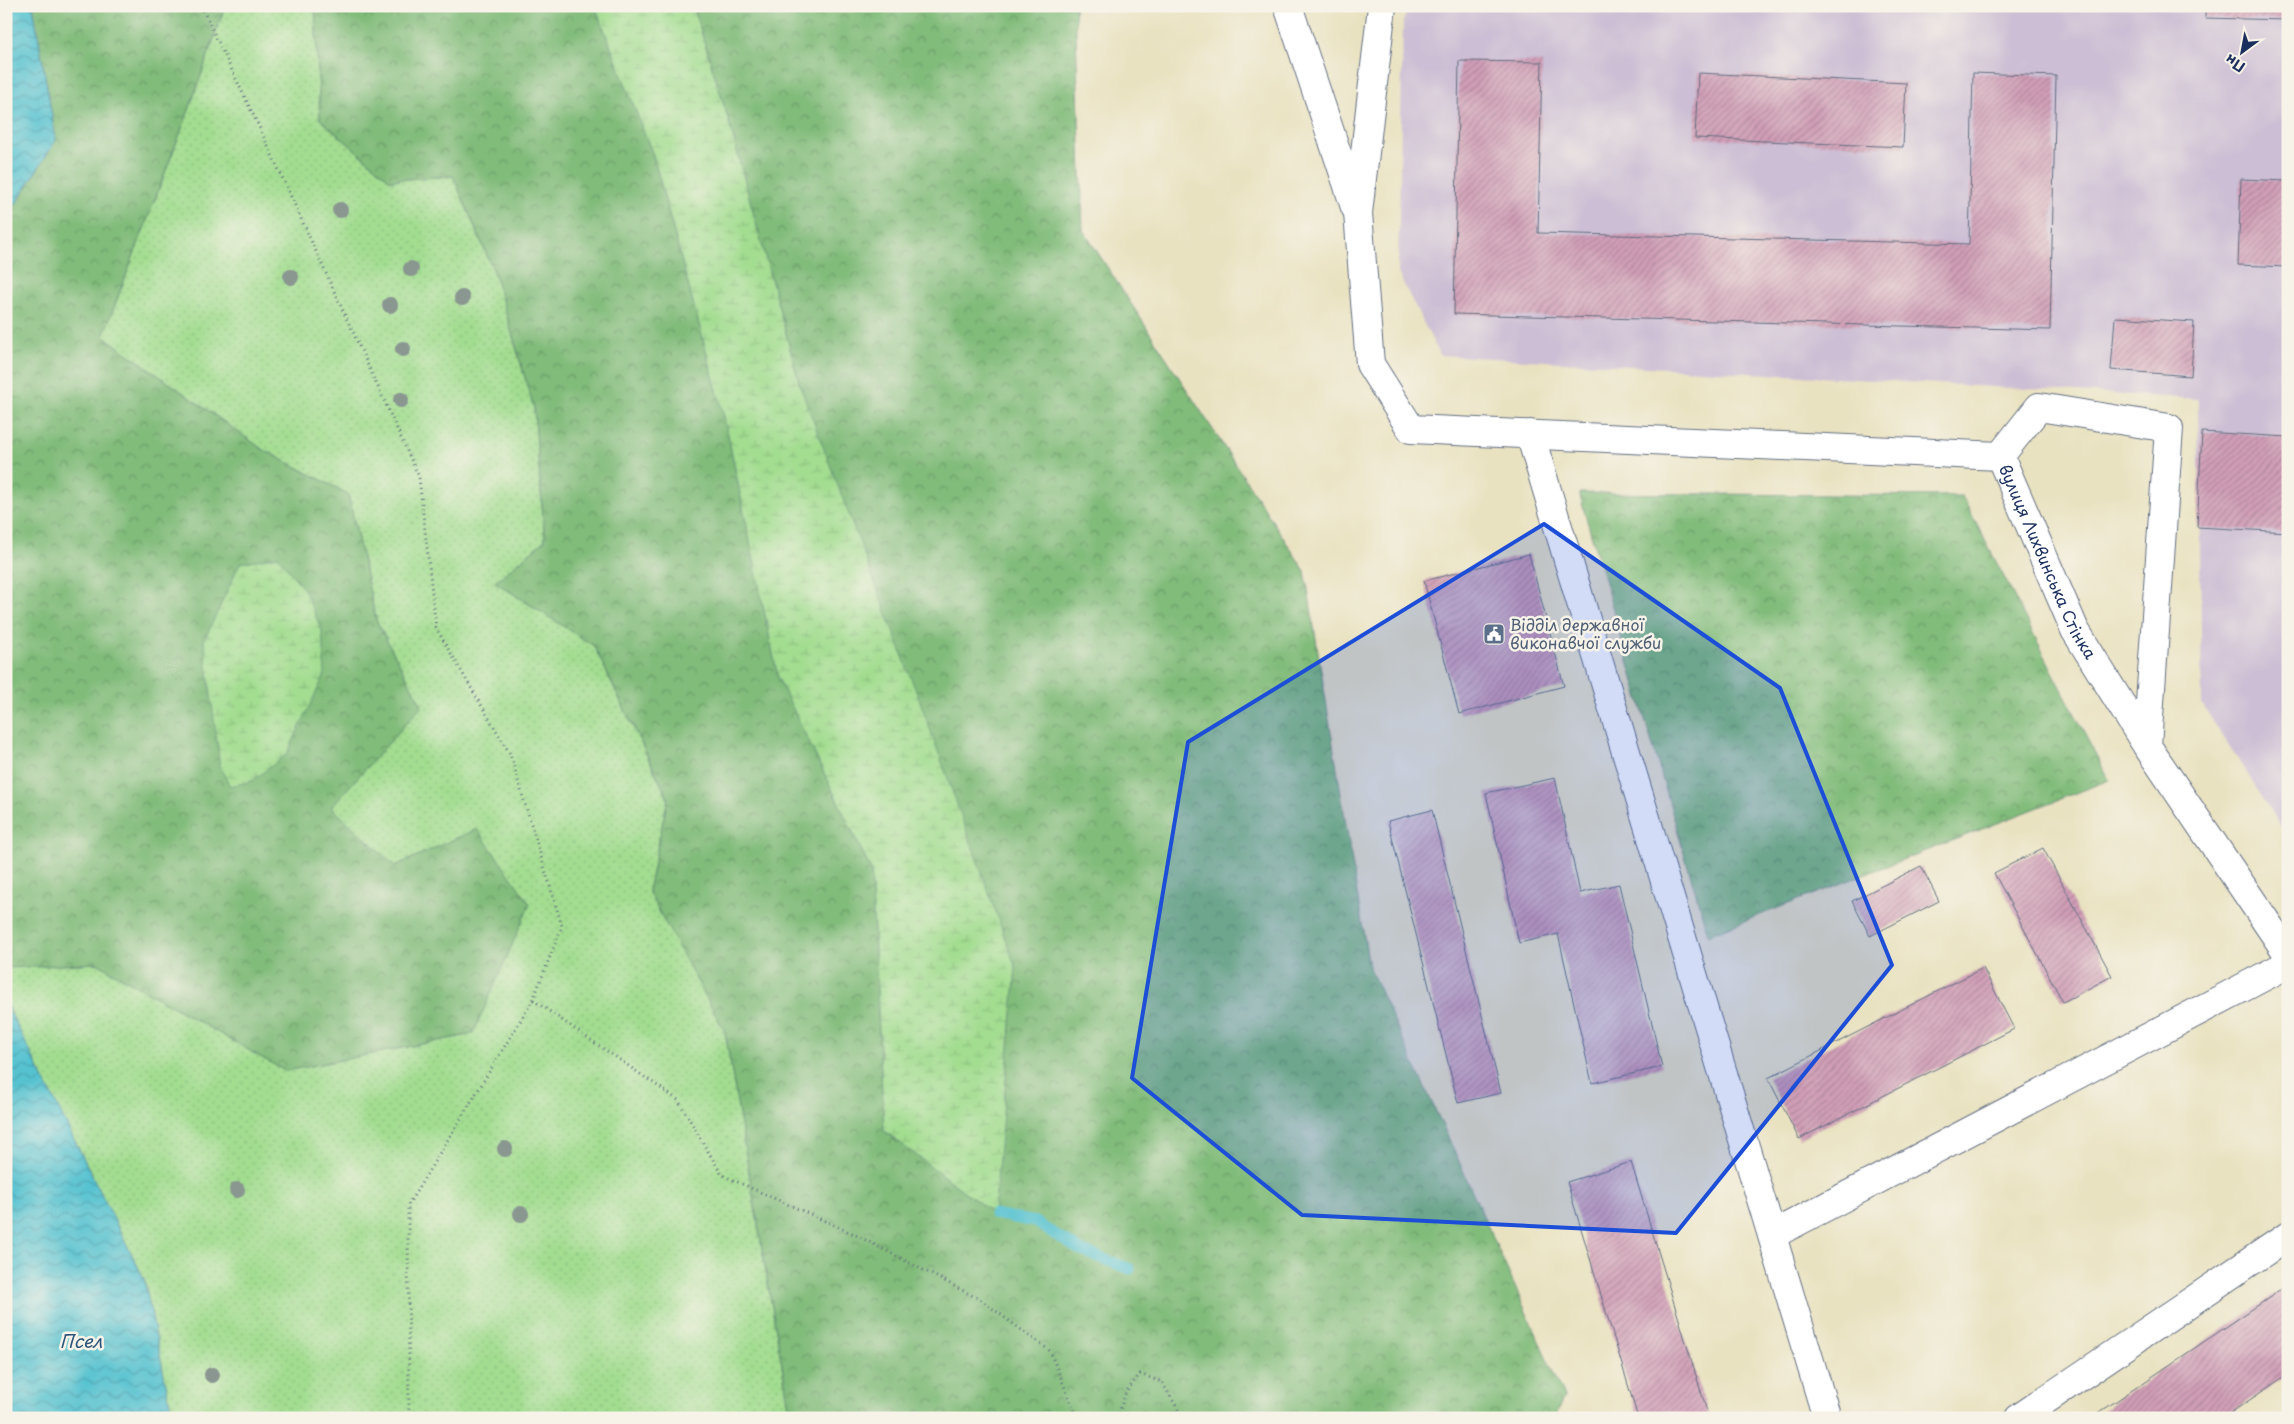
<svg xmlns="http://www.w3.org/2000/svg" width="2294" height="1424" viewBox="0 0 2294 1424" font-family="'Playpen Sans',sans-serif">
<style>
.industrial{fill:#ccbed4}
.grass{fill:url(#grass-dots);stroke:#5e8677}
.forest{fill:url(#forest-crowns);stroke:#4e766c}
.wetland{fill:url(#wetland-marsh);stroke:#5e8677}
.water{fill:url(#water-waves);stroke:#387897}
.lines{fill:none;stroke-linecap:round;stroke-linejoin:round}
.stream{stroke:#56c2d0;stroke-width:11}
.building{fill:url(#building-hatch)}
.minor-casing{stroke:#636e81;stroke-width:30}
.path{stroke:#636e81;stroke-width:3;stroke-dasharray:1 4;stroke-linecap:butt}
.minor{stroke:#fff;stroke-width:28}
.tree{fill:#8a9791}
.marked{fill:#1d4ed8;fill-opacity:0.2;stroke:#1d4ed8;stroke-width:4;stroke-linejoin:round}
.labels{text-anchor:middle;stroke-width:5;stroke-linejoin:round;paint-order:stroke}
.street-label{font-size:16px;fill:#1b2f5e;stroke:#f7f3e8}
.service-label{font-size:16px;fill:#4e5e75;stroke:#f7f3e8;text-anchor:start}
.water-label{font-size:18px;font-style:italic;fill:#2a547a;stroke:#f7f3e8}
</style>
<defs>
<pattern id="grass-dots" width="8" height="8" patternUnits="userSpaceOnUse" patternTransform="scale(1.25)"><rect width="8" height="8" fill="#a2dd90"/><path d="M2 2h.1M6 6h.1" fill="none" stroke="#8bbe7f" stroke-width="1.8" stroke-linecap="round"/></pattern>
<pattern id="forest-crowns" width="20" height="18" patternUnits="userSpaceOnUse" patternTransform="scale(1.25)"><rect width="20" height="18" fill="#81bc7a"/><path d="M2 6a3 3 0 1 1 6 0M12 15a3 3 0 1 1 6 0" fill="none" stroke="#699967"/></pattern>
<pattern id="wetland-marsh" width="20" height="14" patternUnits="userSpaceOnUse" patternTransform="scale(1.25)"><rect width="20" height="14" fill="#a2dd90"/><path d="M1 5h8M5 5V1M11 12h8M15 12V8" fill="none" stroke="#8bbe7f"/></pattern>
<pattern id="water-waves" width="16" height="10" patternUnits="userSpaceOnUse" patternTransform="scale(1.25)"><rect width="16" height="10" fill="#56c2d0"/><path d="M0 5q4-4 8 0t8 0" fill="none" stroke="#469eac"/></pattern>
<pattern id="building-hatch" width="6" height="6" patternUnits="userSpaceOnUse" patternTransform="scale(1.25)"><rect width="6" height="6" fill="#d19fb7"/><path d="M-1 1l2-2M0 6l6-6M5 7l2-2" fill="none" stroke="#a98298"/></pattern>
</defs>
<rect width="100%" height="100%" fill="#f7f3e8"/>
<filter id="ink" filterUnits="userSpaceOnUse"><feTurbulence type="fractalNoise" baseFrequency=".02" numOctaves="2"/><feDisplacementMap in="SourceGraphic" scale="10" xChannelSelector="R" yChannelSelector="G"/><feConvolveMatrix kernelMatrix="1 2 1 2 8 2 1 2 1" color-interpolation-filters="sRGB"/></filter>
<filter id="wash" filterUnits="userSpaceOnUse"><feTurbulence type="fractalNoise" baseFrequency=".0096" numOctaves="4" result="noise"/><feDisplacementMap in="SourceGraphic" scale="20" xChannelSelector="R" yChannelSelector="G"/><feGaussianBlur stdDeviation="1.12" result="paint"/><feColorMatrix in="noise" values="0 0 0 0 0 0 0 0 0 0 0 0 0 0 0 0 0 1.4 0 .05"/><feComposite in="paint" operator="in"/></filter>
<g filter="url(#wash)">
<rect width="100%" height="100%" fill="#e9e2c1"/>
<path class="industrial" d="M1410,6h878v831l-86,-133 -4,-305 -758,-44 -42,-82 5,-252z"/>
<path class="grass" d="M225,6h90l5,113 70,61 63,-4 40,93 41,139 11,132 -50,42 99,64 74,153 -20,92 77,140 66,387h-618l-29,-139 -138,-275v-36l91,-5 188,108 188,-37 4,-205 -82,37 -65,-59 92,-101 -46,-86 -28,-126 -86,-45 -159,-113 87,-229z"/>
<g class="forest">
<path d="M33,6h192l-35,101 -87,229 159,113 86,45 28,126 46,86 -91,101 64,59 82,-37 53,75 -57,130 -188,37 -188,-108 -91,5v-749l50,-79z"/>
<path d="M315,6h280l58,149 72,265 53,258 93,192 13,261 110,83 -194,-828 -73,-271 -34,-109h382l8,224 222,341 64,396 84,181 111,249 -10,21h-763l-66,-386 -77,-141 20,-93 -74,-152 -99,-64 50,-42 -11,-132 -41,-139 -40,-93 -63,4 -70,-61z"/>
<path d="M1579,493l383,3 147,284 -401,155z"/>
</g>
<g class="wetland">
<path d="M595,6h98l34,109 73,271 121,318 95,264 -22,246 -110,-83 -13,-261 -93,-192 -53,-258 -72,-265z"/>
<path d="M278,556l27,35 17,40 3,43 -38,80 -35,27 -22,5 -10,-19 -16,-126 36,-78z"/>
</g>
<g class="water">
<path d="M6,6h27l23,134 -50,79z"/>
<path d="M6,1004l138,275 29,139h-167z"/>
</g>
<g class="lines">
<path class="stream" d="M994,1214l41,8 45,28 50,19"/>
</g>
<g id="blocks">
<g class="building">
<path d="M2205,6h83v14l-83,-2z"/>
<path d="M1459,61l83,1 -4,171 431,11 4,-171 83,3 -6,254 -596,-16z"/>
<path d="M1698,73l208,10 -3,64 -208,-9z"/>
<path d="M2241,179l47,2v86l-50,-2z"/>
<path d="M2115,317l79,5 -3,54 -80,-6z"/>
<path d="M2202,432l86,5v95l-91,-5z"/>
<path d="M1529,554l35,132 -105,28 -35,-133z"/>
<path d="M1555,778l25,115 39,-9 43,183 -70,16 -34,-149 -39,9 -33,-150z"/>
<path d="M1432,810l69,283 -43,10 -70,-282z"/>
<path d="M2043,848l69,128 -49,26 -69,-129z"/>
<path d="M1921,866l18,35 -69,35 -18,-35z"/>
<path d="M1983,968l31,61 -215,110 -31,-61z"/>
<path d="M1631,1162l78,256h-71l-71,-236z"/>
<path d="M2288,1285v89l-65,44h-132z"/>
</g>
</g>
</g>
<g filter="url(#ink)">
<use href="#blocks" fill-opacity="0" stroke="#636e81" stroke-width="1"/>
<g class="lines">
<g class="minor-casing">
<g id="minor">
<path d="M1288,6l67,201"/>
<path d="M1382,6l-24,207 12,151 41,65 589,27"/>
<path d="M1530,434l297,984"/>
<path id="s1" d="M2147,746l22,-318 -130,-21 -39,49 75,174 72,116 141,208"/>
<path d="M1772,1235l516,-271"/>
<path d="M2019,1418l269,-182"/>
</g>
</g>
<g class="path">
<path d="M201,6l60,125 158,346 17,151 74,126 52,172 -29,74 -125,205 1,213"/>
<path d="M533,1000l145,100 44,75 132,59 127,66 69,51 27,67"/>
<path d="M1117,1418l9,-26 14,-18 22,8 21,36"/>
</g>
<use href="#minor" class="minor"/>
</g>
<g class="tree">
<circle cx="340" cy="210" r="8"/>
<circle cx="411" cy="269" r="8"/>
<circle cx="291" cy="277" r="8"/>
<circle cx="462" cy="298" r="8"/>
<circle cx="390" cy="305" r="8"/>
<circle cx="403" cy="349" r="8"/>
<circle cx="401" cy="400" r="8"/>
<circle cx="505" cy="1149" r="8"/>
<circle cx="237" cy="1190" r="8"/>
<circle cx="521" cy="1214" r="8"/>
<circle cx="212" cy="1375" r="8"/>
</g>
</g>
<path class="marked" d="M1544,524l236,164 112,277 -216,268 -374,-18 -170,-137 56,-336z"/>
<defs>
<g id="civic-square" transform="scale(1.125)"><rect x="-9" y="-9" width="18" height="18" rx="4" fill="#5c6f8a" stroke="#f7f3e8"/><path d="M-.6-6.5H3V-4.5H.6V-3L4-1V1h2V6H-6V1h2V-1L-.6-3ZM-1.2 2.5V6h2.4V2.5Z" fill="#fff"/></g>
</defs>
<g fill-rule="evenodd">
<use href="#civic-square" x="1494" y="634"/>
</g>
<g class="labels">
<g class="street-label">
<text dy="6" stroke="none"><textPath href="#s1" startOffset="629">вулиця Лихвинська Стінка</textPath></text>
</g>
<g class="service-label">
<text x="1510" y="631">Відділ державної<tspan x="1510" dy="18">виконавчої служби</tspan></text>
</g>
<g class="water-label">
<text x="81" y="1348">Псел</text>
</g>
</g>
<rect width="2294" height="1424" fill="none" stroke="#f7f3e8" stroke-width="25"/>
<g transform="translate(2242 52) rotate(212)" stroke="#f7f3e8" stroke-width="4" paint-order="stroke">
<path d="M0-4L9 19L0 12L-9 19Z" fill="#1b2f5e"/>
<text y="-8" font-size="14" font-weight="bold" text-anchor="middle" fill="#1b2f5e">Пн</text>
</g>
</svg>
